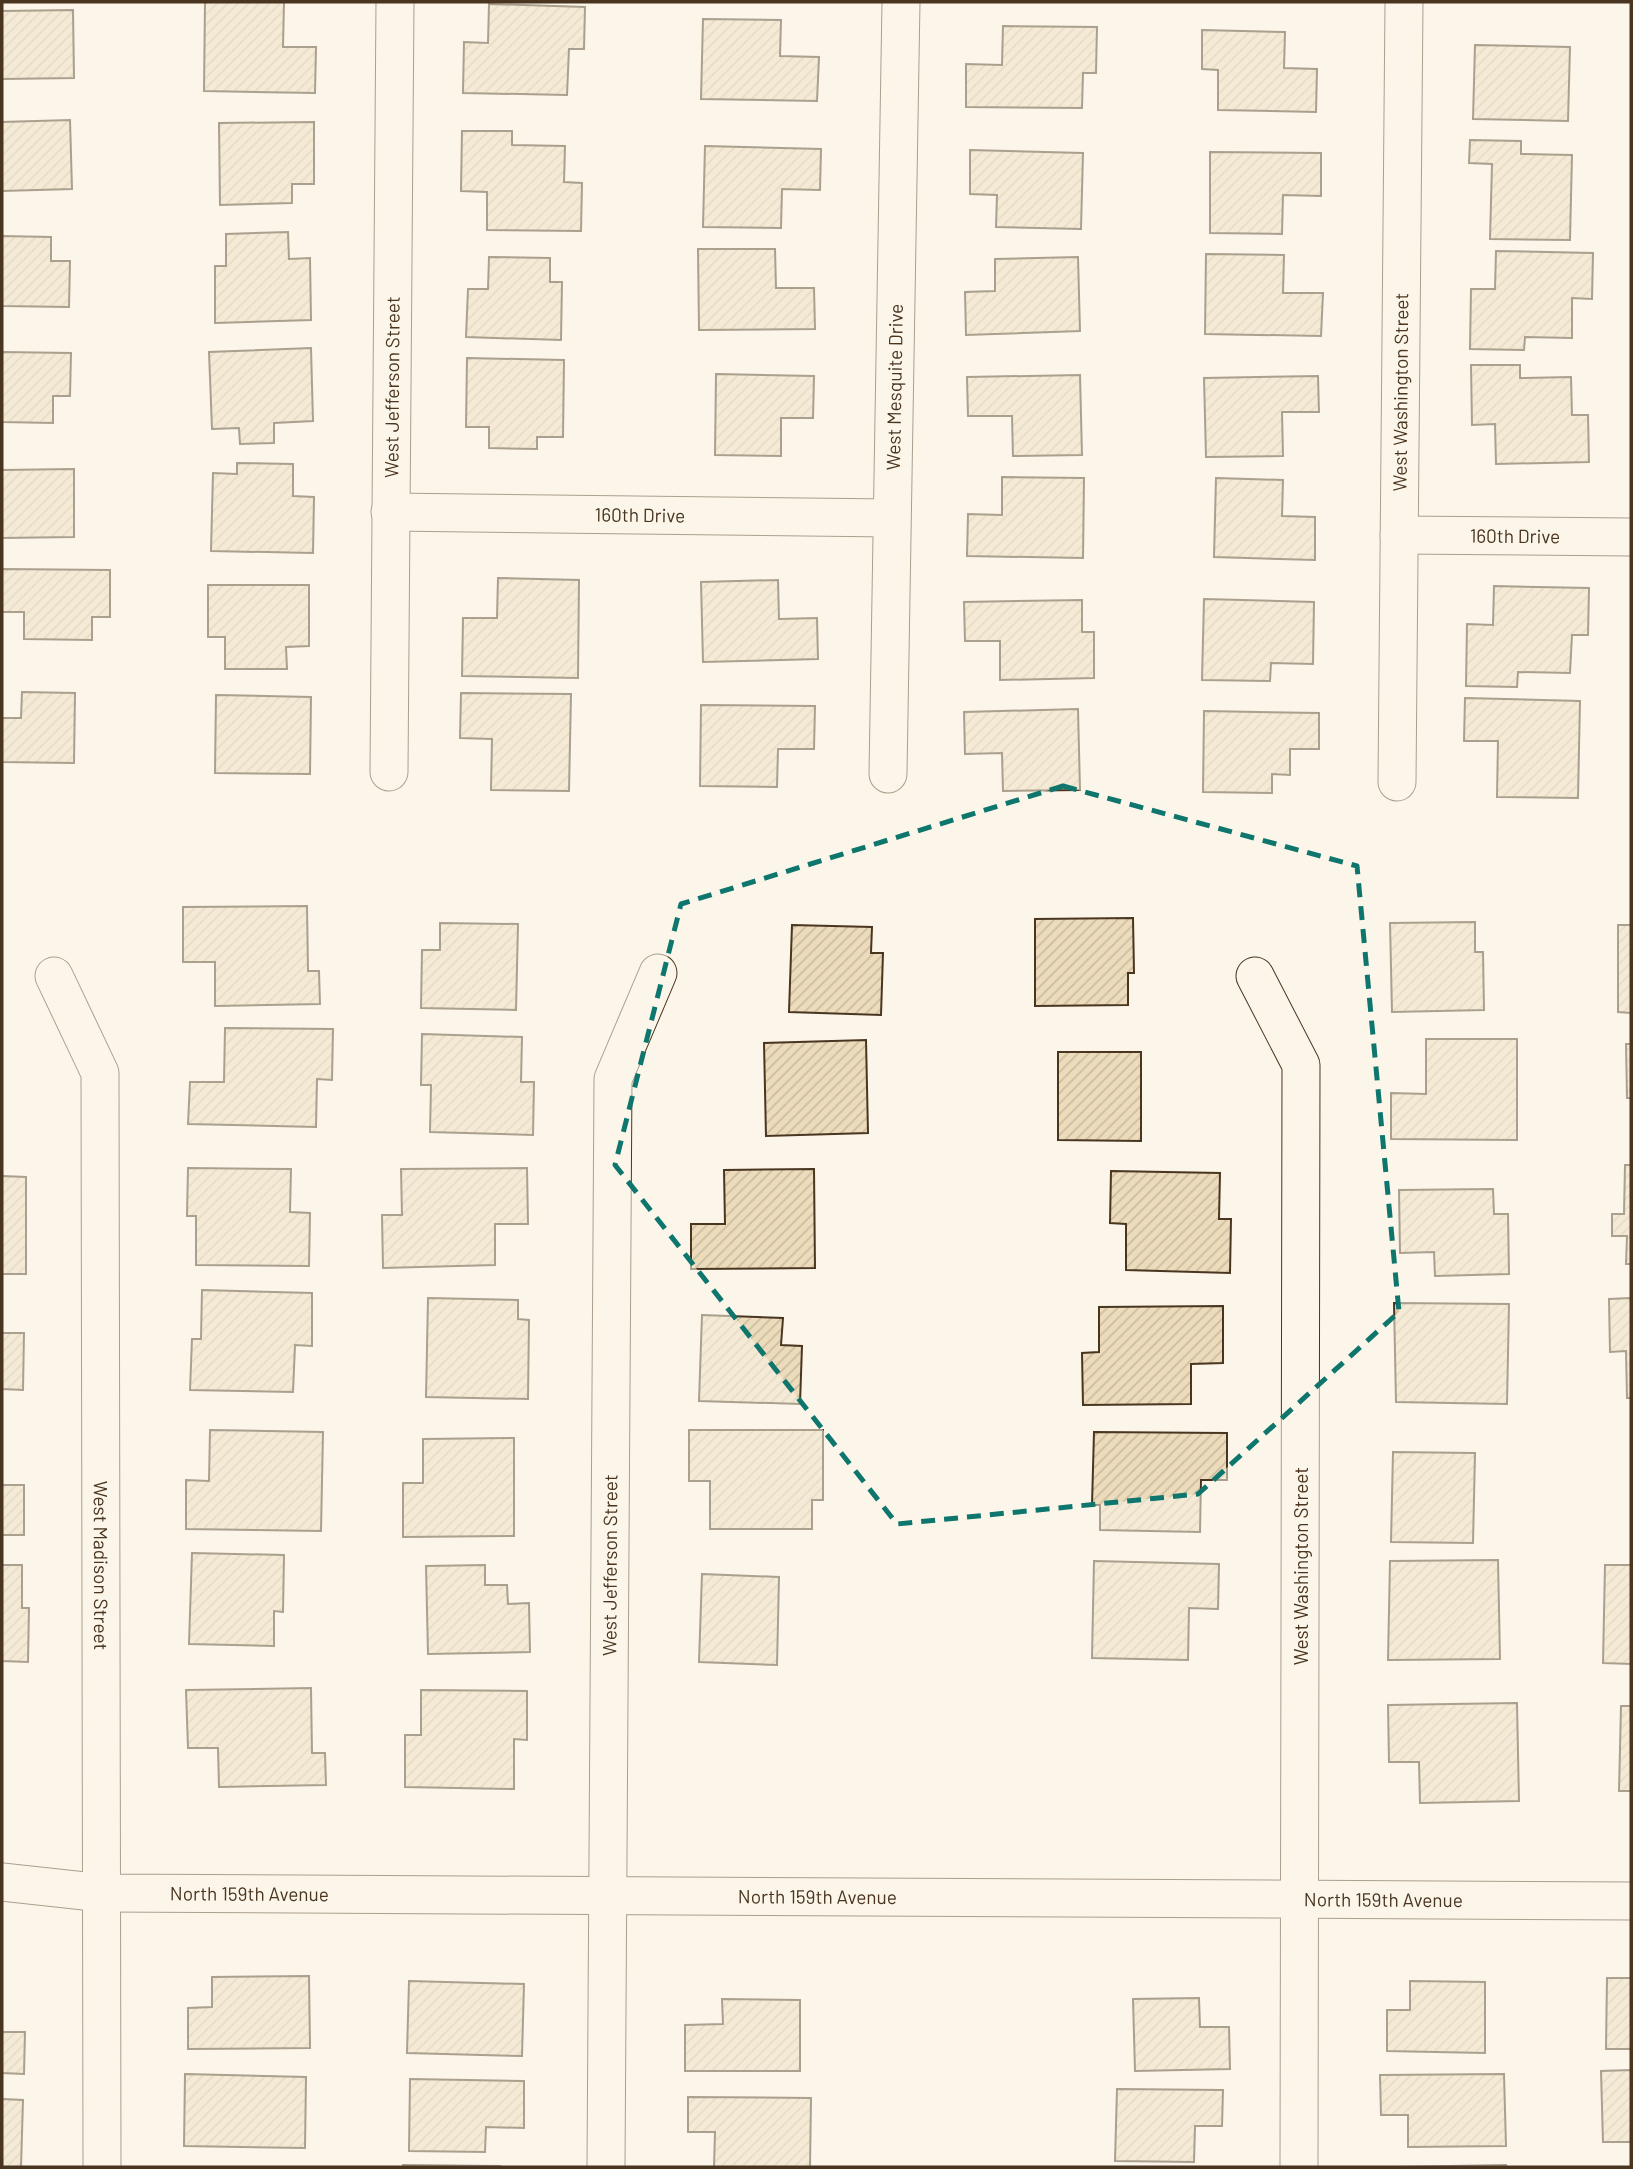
<svg xmlns="http://www.w3.org/2000/svg" width="1633" height="2169" viewBox="0 0 1633 2169" font-family="Barlow,sans-serif">
<style>
.building{fill:url(#building-hatch);stroke:#4a3520;stroke-width:2}
.lines{fill:none;stroke-linecap:round;stroke-linejoin:round}
.minor-casing{stroke:#4a3520;stroke-width:39}
.minor{stroke:#fbf6e9;stroke-width:37}
.marked{fill:none;stroke:#0f766e;stroke-width:5;stroke-dasharray:14 9;stroke-linejoin:round}
.labels{text-anchor:middle;stroke-width:5;stroke-linejoin:round;paint-order:stroke}
.street-label{font-size:19px;fill:#4a3520;stroke:#fbf6e9}
</style>
<defs>
<pattern id="building-hatch" width="6" height="6" patternUnits="userSpaceOnUse" patternTransform="scale(1.75)"><rect width="6" height="6" fill="#ecdcbc"/><path d="M-1 1l2-2M0 6l6-6M5 7l2-2" fill="none" stroke="#ccbda1"/></pattern>
</defs>
<rect width="100%" height="100%" fill="#fbf6e9"/>
<g class="building">
<path d="M205,2h79l-1,45h33l-1,46 -111,-2z"/>
<path d="M489,4l96,3 -1,42h-15l-2,46 -104,-2 1,-51 24,1z"/>
<path d="M73,10l1,68 -72,1v-68z"/>
<path d="M703,19l78,1 -1,36 39,1 -2,44 -116,-2z"/>
<path d="M1003,26l94,1 -1,46h-13l-1,35 -116,-1v-43l36,1z"/>
<path d="M1202,30l83,2 -1,36 33,1 -1,43 -98,-2v-40l-16,-1z"/>
<path d="M1475,45l95,2 -2,74 -95,-2z"/>
<path d="M70,120l2,69 -70,2v-69z"/>
<path d="M314,122v62h-22v19l-72,2 -1,-82z"/>
<path d="M462,131h50v14l53,1 -1,36 18,1 -1,48 -94,-1v-38l-26,-1z"/>
<path d="M1470,140l51,1v13l51,1 -2,85 -80,-1 2,-75 -23,-1z"/>
<path d="M705,146l116,3 -1,41 -38,-1 -1,39 -78,-1z"/>
<path d="M970,150l113,3 -2,76 -85,-2 1,-32 -27,-1z"/>
<path d="M1210,152l111,1v43l-38,-1 -1,39 -72,-1z"/>
<path d="M288,232l1,27 21,-1 1,62 -96,3v-57h11v-32z"/>
<path d="M2,236l49,1v24h19l-1,46 -67,-1z"/>
<path d="M698,249h77l1,39h38l1,41 -116,1z"/>
<path d="M1496,251l97,2 -1,46 -20,-1v40l-47,-1 -1,13 -54,-1 1,-60h24z"/>
<path d="M1206,254l78,1 -1,38h40l-2,43 -116,-2z"/>
<path d="M489,257l61,1v24h12l-1,58 -95,-3 2,-48h20z"/>
<path d="M1078,257l2,74 -114,4 -1,-43 30,-1v-32z"/>
<path d="M311,348l2,73 -39,2v20l-34,1 -1,-16 -27,1 -3,-77z"/>
<path d="M2,352l69,1 -1,43h-17v27l-51,-1z"/>
<path d="M467,358l97,2 -1,77h-26v12l-48,-1v-21h-23z"/>
<path d="M1471,365h49v13l51,-1 1,38h16l1,47 -93,2 -1,-40 -23,1z"/>
<path d="M716,374l98,2 -1,42h-32v38l-66,-1z"/>
<path d="M1080,375l2,80 -69,1 -1,-40h-44l-1,-39z"/>
<path d="M1318,376l1,36h-37l1,44 -77,1 -2,-79z"/>
<path d="M237,463l56,1v32l21,1 -1,56 -102,-2 2,-78 24,1z"/>
<path d="M74,469v68l-72,1v-68z"/>
<path d="M1002,477l82,1 -1,80 -116,-2 1,-42 34,1z"/>
<path d="M1216,478l67,2 -1,36 33,1v43l-101,-3z"/>
<path d="M2,569l108,1v47h-18v23l-68,-1v-27h-22z"/>
<path d="M498,578l81,2 -1,98 -116,-2 1,-58h34z"/>
<path d="M778,580l1,39 38,-1 1,41 -115,3 -2,-80z"/>
<path d="M208,585h101v61l-23,1 1,22h-62v-32h-17z"/>
<path d="M1494,586l95,2 -1,47h-16l-2,38 -52,-1 -1,15 -51,-1 1,-62 26,1z"/>
<path d="M1204,599l110,3 -1,62 -42,-1 -1,18 -68,-1z"/>
<path d="M1082,600v32h12v46l-94,2v-39h-35l-1,-39z"/>
<path d="M22,692l53,1 -1,70 -72,-1v-44h19z"/>
<path d="M461,693l110,1 -2,97 -78,-1 1,-51 -32,-1z"/>
<path d="M216,695l95,2 -1,77 -95,-1z"/>
<path d="M1465,698l115,3 -2,97 -81,-1 1,-56h-34z"/>
<path d="M701,705l114,1 -1,43h-36l-1,38 -77,-1z"/>
<path d="M1078,709l2,81 -77,1 -1,-38 -37,1 -1,-42z"/>
<path d="M1204,711l115,2v36h-29v26l-18,-1v19l-69,-1z"/>
<path d="M307,906l1,65h11l1,33 -105,2v-44h-32v-55z"/>
<path d="M1133,918l1,55h-6v32l-93,1v-87z"/>
<path d="M1475,922v30h8l1,58 -92,2 -2,-89z"/>
<path d="M440,923l78,1 -2,86 -95,-2 1,-58h18z"/>
<path d="M792,925l80,2 -1,26h12l-2,62 -92,-3z"/>
<path d="M1618,925h13v88l-13,-1z"/>
<path d="M225,1028l108,1 -1,51 -15,-1 -1,48 -128,-3 2,-42h34z"/>
<path d="M422,1034l100,3 -1,45h13l-1,53 -103,-3 1,-47h-10z"/>
<path d="M1426,1039h91v101l-126,-1v-46l35,1z"/>
<path d="M866,1040l2,93 -102,3 -2,-93z"/>
<path d="M1626,1044h5v54h-4z"/>
<path d="M1058,1052h83v89l-83,-1z"/>
<path d="M1625,1165h6v99h-5l1,-28h-15v-22h12z"/>
<path d="M188,1168l103,1 -1,43 20,1 -1,53 -113,-1v-49h-9z"/>
<path d="M527,1168l1,56h-33v41l-112,3 -1,-53h20l-1,-46z"/>
<path d="M814,1169l1,99 -124,1v-45h34l-1,-54z"/>
<path d="M1111,1171l109,2 -1,46h12l-1,54 -104,-3v-46l-16,-1z"/>
<path d="M2,1176l24,1v97h-24z"/>
<path d="M1493,1189l1,25h14l1,60 -74,2 -1,-24 -34,1 -1,-63z"/>
<path d="M202,1290l110,3v53l-17,-1 -2,47 -103,-2 2,-51h9z"/>
<path d="M428,1298l90,2v19l11,1 -1,79 -102,-2z"/>
<path d="M1631,1298v100h-4l-1,-47 -16,1 -1,-53z"/>
<path d="M1394,1303l115,1 -2,100 -111,-2z"/>
<path d="M1223,1306v57l-32,1v40l-108,1 -1,-52 17,-1v-45z"/>
<path d="M702,1315l81,3 -2,27 21,1 -2,58 -101,-3z"/>
<path d="M2,1333h22l-1,57 -21,-1z"/>
<path d="M210,1430l113,2 -2,99 -135,-2v-49l23,1z"/>
<path d="M689,1430h134v70h-11v29h-102v-48h-21z"/>
<path d="M1094,1432l133,1v47h-26l-1,52 -100,-2v-25h-8z"/>
<path d="M514,1438v98l-111,1v-54h20v-44z"/>
<path d="M1393,1452l82,1 -2,90 -82,-1z"/>
<rect x="2" y="1485" width="22" height="50"/>
<path d="M192,1553l92,2 -1,57 -9,-1v35l-85,-2z"/>
<path d="M1498,1560l2,99 -112,1 2,-99z"/>
<path d="M1094,1561l125,3 -1,45 -29,-1 -1,52 -96,-2z"/>
<path d="M2,1565h20v43h7l-1,54 -26,-1z"/>
<path d="M485,1565v20h22l1,19 21,-1 1,49 -102,2 -2,-88z"/>
<path d="M1605,1565h26v99l-28,-1z"/>
<path d="M702,1574l77,3 -2,88 -78,-3z"/>
<path d="M311,1688l1,65h13l1,32 -107,2 -1,-39h-30l-2,-58z"/>
<path d="M421,1690l106,1v49l-13,-1v50l-109,-2v-52h16z"/>
<path d="M1517,1703l2,98 -99,2 -1,-41h-30l-1,-57z"/>
<path d="M1621,1706h10v85h-12z"/>
<path d="M309,1976l1,72 -122,1v-41l24,-1v-30z"/>
<path d="M1607,1978h24v71h-25z"/>
<path d="M409,1981l115,3 -2,72 -115,-3z"/>
<path d="M1410,1981l75,1v71l-98,-2v-41h23z"/>
<path d="M1199,1998l1,29h29l1,42 -95,2 -2,-72z"/>
<path d="M722,1999l78,1v71h-115v-46l38,-1z"/>
<path d="M2,2032h23l-1,42 -22,-1z"/>
<path d="M1631,2070v72h-28l-2,-71z"/>
<path d="M185,2074l121,3 -1,71 -121,-2z"/>
<path d="M1504,2074l2,72 -98,1v-32h-27l-1,-40z"/>
<path d="M410,2079l114,2v47l-38,-1 -1,25 -76,-1z"/>
<path d="M1117,2089l106,1 -1,36h-27l-1,36 -79,-1z"/>
<path d="M688,2097l123,1 -1,69h-96l1,-35h-27z"/>
<path d="M2,2099l21,1 -2,67h-19z"/>
<path d="M403,2165l97,1v1h-97z"/>
<path d="M1506,2165l1,2h-113z"/>
</g>
<g class="lines">
<g class="minor-casing">
<g id="minor">
<path id="s1" d="M390,512l501,6"/>
<path id="s2" d="M1399,535l232,2"/>
<path id="s3" d="M389,772l6,-770"/>
<path id="s4" d="M888,774l13,-772"/>
<path id="s5" d="M1397,782l7,-780"/>
<path id="s6" d="M54,976l46,97 2,1094"/>
<path d="M1255,976l46,89 -2,1102"/>
<path id="s7" d="M2,1882l101,11 1528,8"/>
<path id="s8" d="M606,2167l7,-1088 45,-106"/>
</g>
</g>
<use href="#minor" class="minor"/>
</g>
<path d="M0 0H1633V2169H0ZM1063,786l294,80 42,446 -201,182 -301,30 -282,-359 66,-261z" fill="#fbf6e9" fill-opacity=".55" fill-rule="evenodd"/>
<path class="marked" d="M1063,786l294,80 42,446 -201,182 -301,30 -282,-359 66,-261z"/>
<g class="labels">
<g class="street-label">
<text dy="7" stroke="none"><textPath href="#s3" startOffset="385">West Jefferson Street</textPath></text>
<text dy="7" stroke="none"><textPath href="#s4" startOffset="387">West Mesquite Drive</textPath></text>
<text dy="7" stroke="none"><textPath href="#s5" startOffset="390">West Washington Street</textPath></text>
<text dy="7" stroke="none"><textPath href="#s1" startOffset="250">160th Drive</textPath></text>
<text dy="7" stroke="none"><textPath href="#s2" startOffset="116">160th Drive</textPath></text>
<text dy="7" stroke="none"><textPath href="#s8" startOffset="602">West Jefferson Street</textPath></text>
<text transform="translate(1301 1566) rotate(-90)" y="7">West Washington Street</text>
<text dy="7" stroke="none"><textPath href="#s6" startOffset="600">West Madison Street</textPath></text>
<text dy="7" stroke="none"><textPath href="#s7" startOffset="248">North 159th Avenue</textPath></text>
<text dy="7" stroke="none"><textPath href="#s7" startOffset="816">North 159th Avenue</textPath></text>
<text dy="7" stroke="none"><textPath href="#s7" startOffset="1382">North 159th Avenue</textPath></text>
</g>
</g>
<rect width="1633" height="2169" fill="none" stroke="#4a3520" stroke-width="7"/>
</svg>
